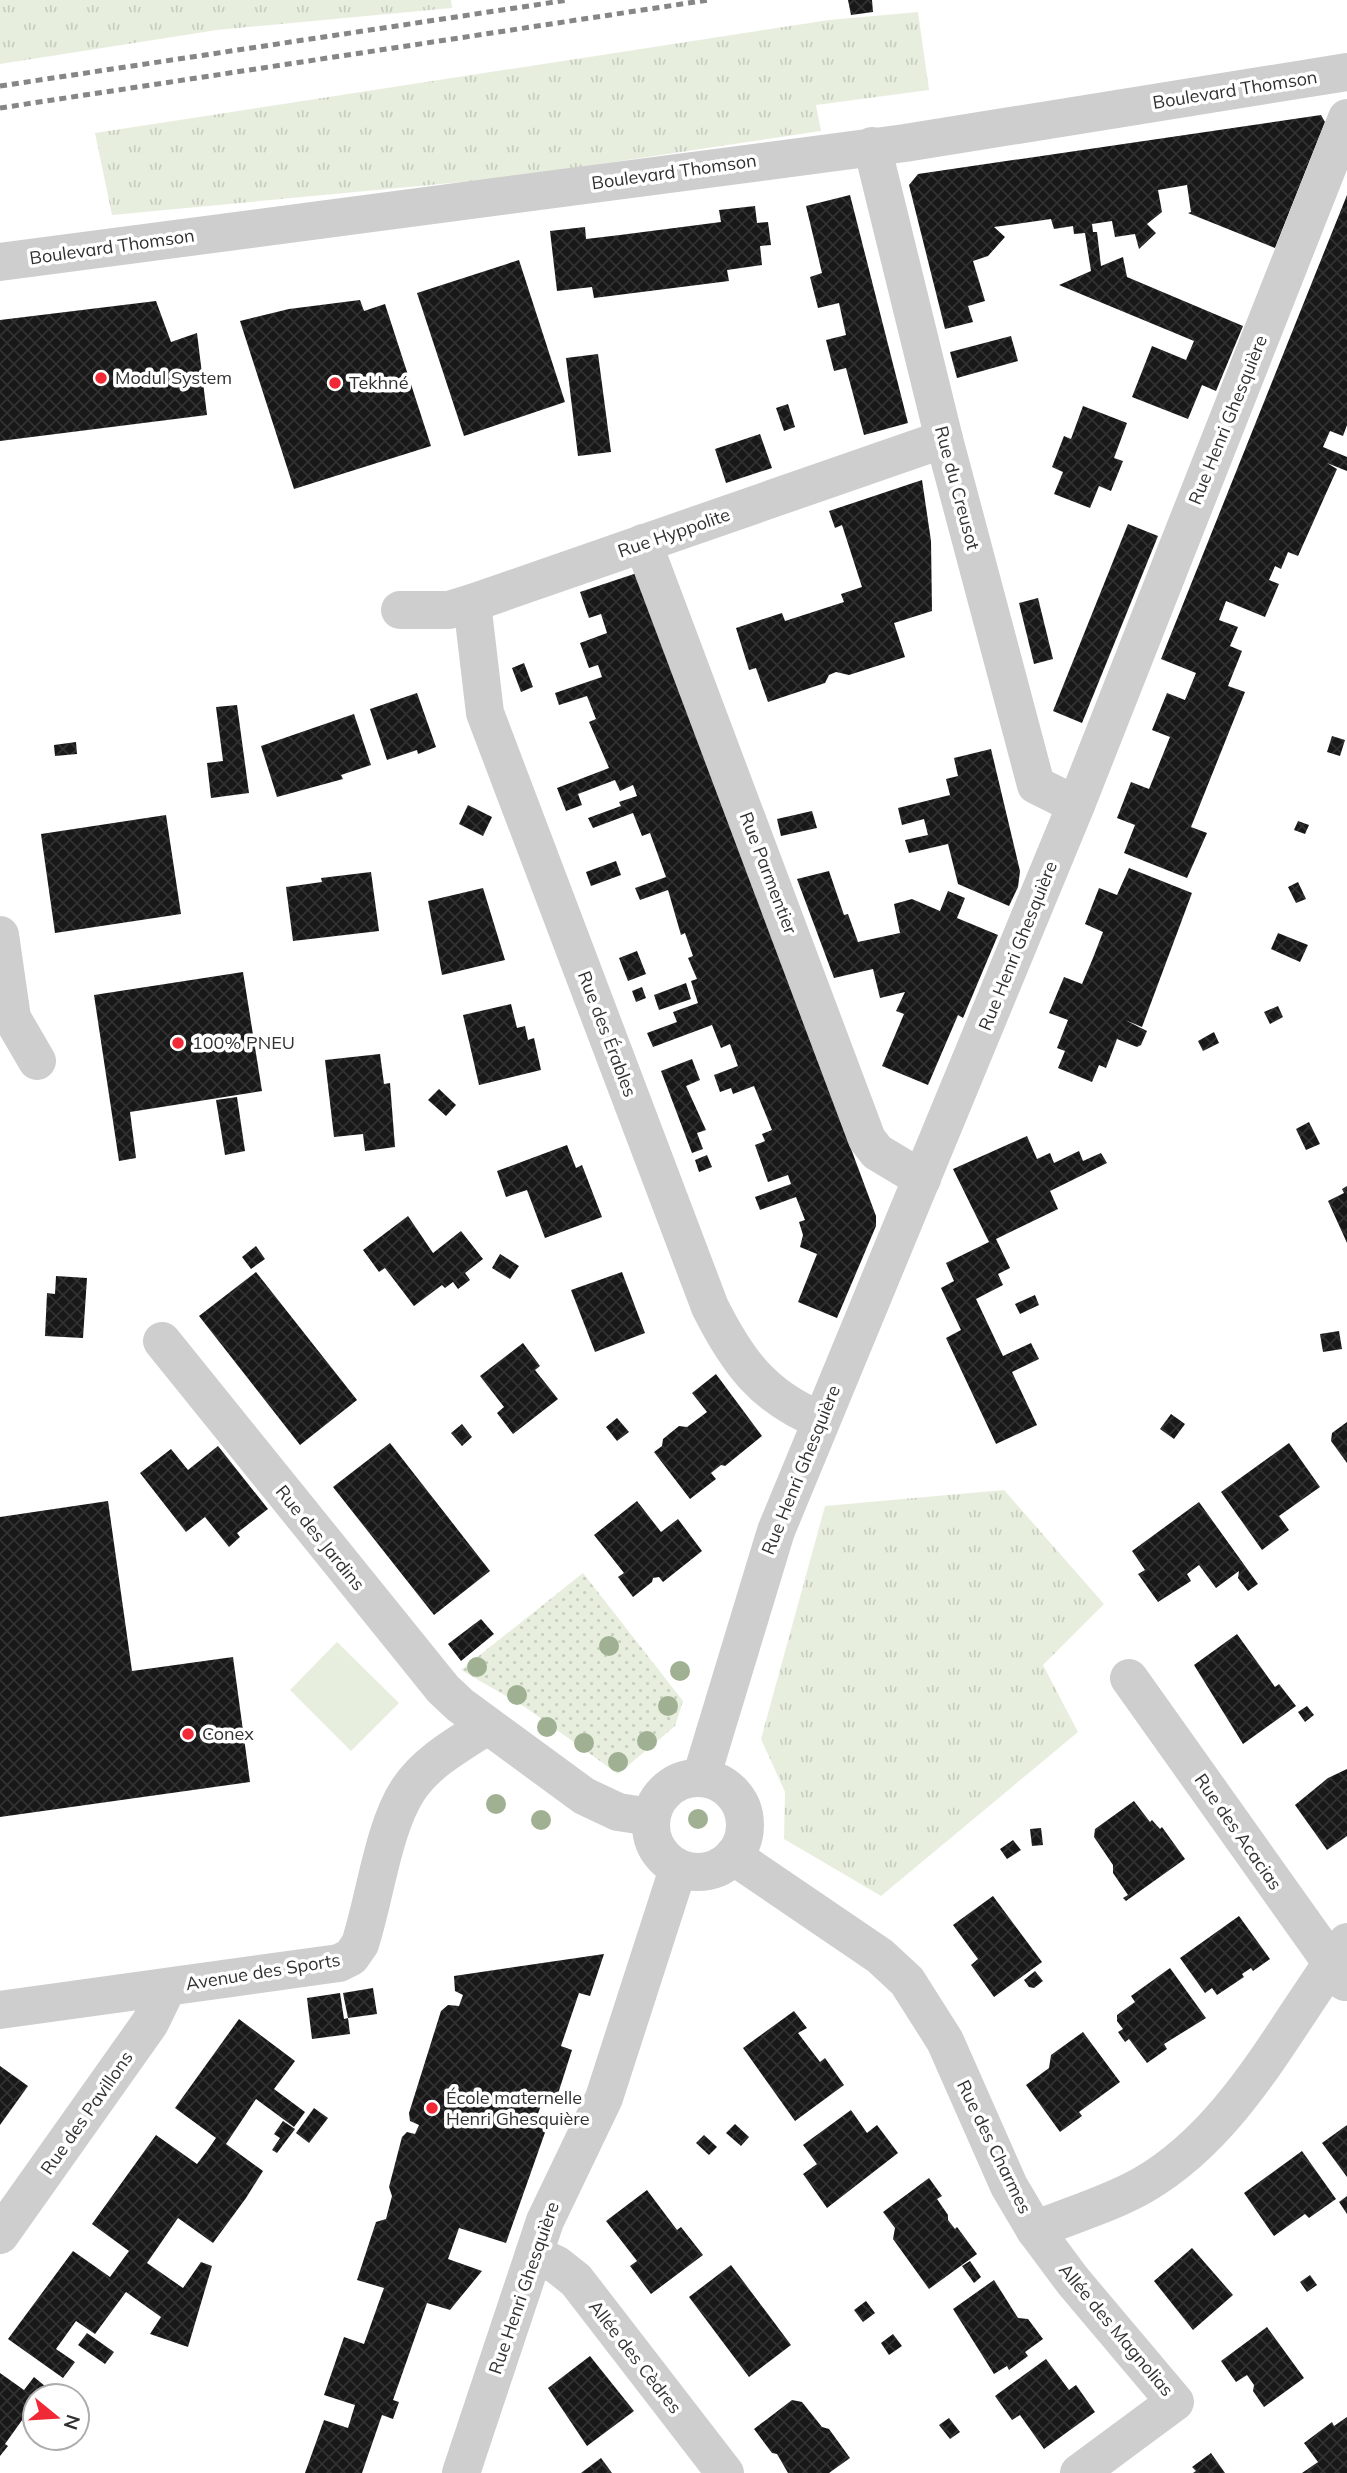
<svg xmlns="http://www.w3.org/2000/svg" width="1347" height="2473" viewBox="0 0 1347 2473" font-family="Mulish,sans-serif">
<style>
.grass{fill:url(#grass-tufts)}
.park{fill:url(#park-dots)}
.pitch{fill:#e7eede}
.building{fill:url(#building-cross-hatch)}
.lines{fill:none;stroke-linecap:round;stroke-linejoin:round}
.minor{stroke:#cecece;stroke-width:38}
.tertiary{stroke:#cecece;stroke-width:38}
.rail{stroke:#868686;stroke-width:5;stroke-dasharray:7 5;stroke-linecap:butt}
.tree{fill:#a0b093}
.poi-dot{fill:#f12937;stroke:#fff;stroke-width:2.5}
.labels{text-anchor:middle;stroke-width:7;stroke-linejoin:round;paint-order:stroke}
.street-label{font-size:18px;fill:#313131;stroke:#fff}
.poi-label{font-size:18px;fill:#313131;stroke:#fff;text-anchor:start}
</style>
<defs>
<pattern id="grass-tufts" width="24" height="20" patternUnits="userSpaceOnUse" patternTransform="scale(1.75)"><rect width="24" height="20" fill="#e7eede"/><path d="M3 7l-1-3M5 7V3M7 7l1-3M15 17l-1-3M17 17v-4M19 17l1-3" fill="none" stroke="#c7cdbf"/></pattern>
<pattern id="park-dots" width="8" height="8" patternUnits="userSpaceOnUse" patternTransform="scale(1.75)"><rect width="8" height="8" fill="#e7eede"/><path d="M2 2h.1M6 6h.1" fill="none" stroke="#c7cdbf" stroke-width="1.8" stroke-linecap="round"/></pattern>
<pattern id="building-cross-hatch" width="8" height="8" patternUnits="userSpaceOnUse" patternTransform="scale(1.75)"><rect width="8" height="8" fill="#181818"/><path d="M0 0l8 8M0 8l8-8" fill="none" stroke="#313131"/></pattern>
</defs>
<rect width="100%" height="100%" fill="#fff"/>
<g class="grass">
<path d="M0,0h451l1,8 -235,22 -217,34z"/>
<path d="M918,12l11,78 -113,15 5,26 -307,46 -402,38 -17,-82 734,-113z"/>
<path d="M1004,1490l100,114 -61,61 35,67 -197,164 -97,-57 1,-47 -24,-53 64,-233z"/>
</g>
<path class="park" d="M583,1573l100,128 -8,25 -57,48 -93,-67 -64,-37z"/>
<path class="pitch" d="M337,1642l62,61 -48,48 -61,-61z"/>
<g class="building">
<path d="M848,0h24l1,12 -22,3z"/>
<path d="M1321,115l4,7 -50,126 -87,-35 3,-1 -4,-27 -29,5 4,22 -15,12 9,9 -17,16 -4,-15 -20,3 -3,-16 -20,3 1,8h4l4,34 22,-9 4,20 116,49 -27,65 -14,-6 -14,34 -56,-22 20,-51 34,14 8,-19 -135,-56 32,-14 -6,-38 -11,1 -1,-8 -19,3 -3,-10 -57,8 11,10 -17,19 -15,5 12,40 -17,5 5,16 -28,7 -36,-144 9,-11z"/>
<path d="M850,195l58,228 -44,12 -18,-67 -12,3 -8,-31 20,-5 -7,-32 -21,5 -8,-31 12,-4 -16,-67z"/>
<path d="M1347,195v230l-4,11 -13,-5 -7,16 24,10v14l-20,-8 10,6 -39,87 -10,-4 -7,17 -6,-3 -6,14 10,4 -14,33 -39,-16 -7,19 19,7 -8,19 12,5 -14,35 17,6 -54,135 16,6 -20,45 -63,-25 11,-28 -18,-7 14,-36 18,7 21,-52 -18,-7 15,-37 18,7 11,-27 -35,-14z"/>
<path d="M755,206l2,17 11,-1 3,23 -11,1 2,19 -35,5 2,11 -135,17 -2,-11 -35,4 -7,-60 35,-4 1,12 34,-4 101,-13 -2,-12z"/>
<path d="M519,260l46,142 -101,34 -47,-143z"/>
<path d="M360,300l4,11 21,-7 46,142 -137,43 -54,-168 49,-12z"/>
<path d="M156,301l15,41 26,-9 10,82 -207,26v-121z"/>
<path d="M1011,336l7,25 -61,17 -7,-26z"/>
<path d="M598,354l13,98 -33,4 -12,-98z"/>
<path d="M788,404l7,23 -11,4 -8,-23z"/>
<path d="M1083,406l44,17 -13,35 9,3 -12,30 -12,-5 -9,22 -36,-14 9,-22 -11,-5 12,-31 7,3z"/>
<path d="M760,434l12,34 -46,15 -11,-34z"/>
<path d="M922,480l9,61 1,70 -38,12 11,34 -56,18 -13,-3 -7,3 -4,8 -57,19 -12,-34 -7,2 -13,-42 46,-15 3,8 59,-19 -3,-8 21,-7 -20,-62 -7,3 -6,-17z"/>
<path d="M1128,524l30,12 -76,187 -29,-12z"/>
<path d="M637,573l239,643v10l-39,92 -39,-16 19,-48 -17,-7 3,-12 -4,-13 6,-2 -9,-23 -36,13 -5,-13 36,-13 -3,-9 -20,7 -13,-37 10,-4 -3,-7 10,-4 -18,-44 -21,8 -2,-6 -11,4 -6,-17 24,-9 -8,-22 -9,4 -9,-23 -59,22 -6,-14 30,-11 -4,-10 25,-9 -7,-22 6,-2 -9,-21 5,-2 -8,-23 -4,2 -13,-45 -28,10 -5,-12 31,-11 -16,-44 -8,3 -9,-23 -40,15 -5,-10 33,-12 -2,-4 18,-6 -4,-11 -13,6 -5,-11 -37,14 4,11 -16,6 -9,-23 52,-20 -20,-46 7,-3 -9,-23 -28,9 -4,-12 47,-16 -4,-12 -9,3 -9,-25 27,-10 -6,-19 -12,4 -9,-26z"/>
<path d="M1038,598l15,61 -19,5 -15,-61z"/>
<path d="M524,663l9,24 -12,5 -9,-24z"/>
<path d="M417,693l19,54 -18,7 -1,-4 -30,10 -17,-51z"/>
<path d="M237,705l12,88 -38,5 -4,-35 16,-2 -7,-54z"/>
<path d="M354,714l17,51 -30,10 2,4 -66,18 -16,-51z"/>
<path d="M1332,736l13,4 -5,16 -13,-4z"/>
<path d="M76,742l1,12 -22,2 -1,-11z"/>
<path d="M991,749l29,122 -2,16 -9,19 -51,-22 -10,-40 -39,9 -4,-13 23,-5 -4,-16 -22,6 -4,-17 52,-13 -4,-16 12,-3 -4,-18z"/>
<path d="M468,805l24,12 -9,19 -24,-12z"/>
<path d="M812,811l5,17 -36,8 -4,-17z"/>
<path d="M166,815l15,99 -126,19 -14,-99z"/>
<path d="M1298,821l11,4 -4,9 -11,-4z"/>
<path d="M616,861l5,14 -30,11 -5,-14z"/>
<path d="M1129,868l63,25 -50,134 -17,-7 22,11 -6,14 -4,2 -20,-8 -11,29 -7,-3 -7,17 -34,-14 7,-17 -8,-3 11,-28 -19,-7 15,-36 18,7 11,-26 10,-26 -18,-8 14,-36 18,7z"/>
<path d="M829,871l15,44 4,-1 10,28 42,-9 -6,-29 18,-5 28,12 8,-20 17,7 -8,20 41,17 -35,83 -5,-3 -30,70 -46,-19 22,-52 -8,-3 9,-19 -25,6 -7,-29 -39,9 -37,-99z"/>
<path d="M371,872l8,59 -86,10 -7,-54 36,-5 -1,-4z"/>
<path d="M1298,882l8,17 -10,4 -8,-16z"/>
<path d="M483,888l22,72 -63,15 -14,-74z"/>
<path d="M1278,933l30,12 -8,17 -29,-13z"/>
<path d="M637,951l9,23 -18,7 -9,-23z"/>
<path d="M243,972l19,119 -132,21 6,46 -17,3 -25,-166z"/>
<path d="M686,983l5,16 -32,11 -5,-15z"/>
<path d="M642,987l4,11 -10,4 -4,-11z"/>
<path d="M511,1004l6,24 8,-2 3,14 6,-2 7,32 -62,15 -16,-70z"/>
<path d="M1278,1006l5,11 -13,7 -6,-12z"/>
<path d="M1214,1032l5,11 -16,8 -5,-10z"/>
<path d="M380,1054l4,30 6,-1 5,64 -30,4 -2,-17 -29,3 -9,-77z"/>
<path d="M692,1059l8,21 -14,6 20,44 -9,3 6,16 -11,4 -31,-82z"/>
<path d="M439,1089l17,16 -10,11 -18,-16z"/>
<path d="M237,1097l8,54 -20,4 -9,-55z"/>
<path d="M1309,1122l11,22 -14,6 -10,-21z"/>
<path d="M1027,1136l10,23 13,-6 4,10 25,-12 4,10 18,-8 6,10 -57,28 8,18 -62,30 14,29 -12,6 5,11 -27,14 27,57 28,-13 8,16 -27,13 25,53 -41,19 -50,-106 15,-8 -20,-42 13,-7 -8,-18 43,-21 -36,-73z"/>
<path d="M567,1145l9,23 6,-3 20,52 -57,21 -18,-48 -21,7 -9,-26z"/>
<path d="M707,1155l5,12 -13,5 -4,-12z"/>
<path d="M1347,1186v57l-19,-42 16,-8 -2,-4z"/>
<path d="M408,1216l25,37 28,-22 22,28 -18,14 5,7 -12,9 -5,-7 -8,6 -3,-3 -28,21 -29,-38 -6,4 -16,-22z"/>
<path d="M256,1246l9,13 -14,10 -9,-12z"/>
<path d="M500,1254l19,12 -9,13 -18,-11z"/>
<path d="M256,1272l101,128 -57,45 -101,-129z"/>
<path d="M622,1272l23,61 -50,19 -24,-62z"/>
<path d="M56,1276l31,2 -4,60 -38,-2 2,-43 8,1z"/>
<path d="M1035,1295l4,10 -19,9 -5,-10z"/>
<path d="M1339,1331l3,18 -19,3 -3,-18z"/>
<path d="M523,1343l17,23 -5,4 23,29 -45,35 -16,-21 7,-6 -24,-31z"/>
<path d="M716,1374l46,62 -37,30 -4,-1 -10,8 5,6 -26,20 -36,-47 8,-6 1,-7 16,-13 8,1 20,-15 -15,-19z"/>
<path d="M1171,1414l14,10 -11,15 -14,-10z"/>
<path d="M617,1418l12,14 -12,9 -11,-14z"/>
<path d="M1347,1422v41l-16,-22 1,-8z"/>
<path d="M462,1424l10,13 -10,9 -11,-13z"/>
<path d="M390,1443l100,128 -56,44 -101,-128z"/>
<path d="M1289,1443l31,44 -41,29 10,14 -27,20 -41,-58z"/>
<path d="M218,1446l50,63 -31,24 3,4 -11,10 -24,-30 -19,15 -46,-59 31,-24 17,21z"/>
<path d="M108,1501l24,170 101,-14 17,125 -250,35v-300z"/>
<path d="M637,1501l24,31 17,-13 24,32 -39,31 -4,-5 -6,1 -1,4 -19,15 -15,-20 6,-4 -30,-38z"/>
<path d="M1199,1502l59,82 -10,7 -10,-13 1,-7 -23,17 -17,-23 -12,9 4,7 -33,21 -20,-28 7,-4 -13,-19z"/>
<path d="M481,1619l13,15 -33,27 -13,-17z"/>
<path d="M1237,1634l38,53 4,-3 17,22 -53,38 -49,-79z"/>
<path d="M1307,1706l7,9 -9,7 -7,-10z"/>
<path d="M1347,1769v67l-20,14 -32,-45 33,-27z"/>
<path d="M1134,1801l16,21 2,-2 8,9 2,-2 23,32 -59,42 -3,-3 5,-3 -15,-22v-8l-19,-28 1,-8z"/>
<path d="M1041,1828l2,17 -11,1 -2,-17z"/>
<path d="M1013,1840l8,10 -14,9 -7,-10z"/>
<path d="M993,1896l49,66 -48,35 -23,-32 7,-6 -25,-34z"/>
<path d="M1239,1916l31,43 -17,12 -2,-3 -9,6 2,3 -27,18 -5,-7 -7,5 -25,-35z"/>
<path d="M604,1954l-14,42 -11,-3 -18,53 11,4 -16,50 -12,-3 -8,22 12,5 -42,119 -47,-15 -11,31 34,12 -32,39 -23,-7 -34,97 6,2 -6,17 -11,-4 -20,58h-57l19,-53 24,8 7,-23 -31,-10 20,-58 20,7 20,-56 -27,-8 19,-58 10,-3 6,-23 -3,-9 13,-50 5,-5 8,2 4,-9 -9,-4 -1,-8 32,-102 7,-6 11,1 4,-11 -8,-4 -1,-15z"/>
<path d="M1170,1968l36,50 -42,26 3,5 -20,14 -18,-24 -4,3 -7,-10 5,-3 -6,-8v-6l18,-13 -4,-6z"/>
<path d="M1035,1971l8,10 -9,7 -5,-1 -5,-7z"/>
<path d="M373,1988l4,26 -29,4 2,16 -38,5 -5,-41 33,-5 4,26 4,-1 -5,-25z"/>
<path d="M794,2011l13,17 -9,5 22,29 5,-4 19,27 -49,36 -52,-73z"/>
<path d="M239,2019l56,42 -21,28 31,23 -11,15 -38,-28 -30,45 37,27 -17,27 -33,45 -35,-25 -31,45 36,25 18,-26 11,4 -24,81 -38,-13 11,-17 -35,-25 -31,42 -19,-13 -20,28 19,13 -12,16 -55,-39 65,-88 37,26 19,-26 -37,-27 64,-89 41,29 10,-13 9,-13 -41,-30z"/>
<path d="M1083,2032l37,50 -41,30 3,4 -22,16 -34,-47 23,-17 2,-13z"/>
<path d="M0,2066l28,20 -28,39z"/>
<path d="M314,2108l14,10 -19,25 -13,-10z"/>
<path d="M851,2110l16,23 10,-8 21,28 -71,55 -24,-34 14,-10 -14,-19z"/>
<path d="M283,2121l12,8 -18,24 -5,-3 8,-12 -6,-4z"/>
<path d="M735,2124l14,13 -8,9 -15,-13z"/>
<path d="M1347,2125v52l-25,-34z"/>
<path d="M704,2135l13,12 -8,8 -13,-12z"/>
<path d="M1302,2151l34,48 -27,19 -4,-4 -31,22 -30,-43z"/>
<path d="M929,2178l13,18 -5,3 11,16v5l7,9 2,-2 20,27 -48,35 -36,-50 2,-11 -12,-16z"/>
<path d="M647,2190l30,40 4,-3 22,28 -52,39 -21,-28 7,-5 -31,-40z"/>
<path d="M1347,2196v18l-8,-12z"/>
<path d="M1192,2248l41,47 -40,35 -39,-49z"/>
<path d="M970,2261l11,16 -7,6 -12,-17z"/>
<path d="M731,2265l60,80 -42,32 -60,-80z"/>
<path d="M1310,2275l7,10 -10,7 -7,-10z"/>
<path d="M994,2280l24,38 10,1 15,20 -18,13 3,4 -19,14 -2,-4 -13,8 -41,-65z"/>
<path d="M866,2301l9,12 -12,9 -9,-12z"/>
<path d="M1267,2327l37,51 -40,29 -11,-16 1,-6 -7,-10 -11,7 -15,-21z"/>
<path d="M87,2333l27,19 -9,12 -27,-19z"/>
<path d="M893,2334l9,12 -13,9 -8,-12z"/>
<path d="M590,2356l44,55 -47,35 -39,-58z"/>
<path d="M1046,2359l23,31 7,-5 19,27 -51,37 -24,-34 -8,5 -17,-24z"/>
<path d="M0,2373l24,17 10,-13 23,19h-22v6l-30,42 3,2 -8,10z"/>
<path d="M792,2400l10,2 20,25 7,2 21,29 -21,15h-41l-11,-19 -5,-1 -18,-24z"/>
<path d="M77,2413l8,6 -8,10z"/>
<path d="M1347,2417v56h-45l16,-11 -14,-19 28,-21 2,4z"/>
<path d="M949,2418l11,14 -10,7 -11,-14z"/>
<path d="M1211,2453l14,20h-32l3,-2 -4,-4z"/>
<path d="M601,2458l11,15h-31z"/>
</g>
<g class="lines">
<g class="minor">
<path d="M872,146l72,293 92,346 40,20"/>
<path d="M0,262l905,-119 442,-71"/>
<path d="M643,543l224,596 10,13 45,27"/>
<path d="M472,603l13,110 225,594c27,54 53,90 110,113"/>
<path d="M400,610h49l23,-7 472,-164"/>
<path d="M0,935l12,83 25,43"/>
<path d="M162,1341l281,348 17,16 124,91 34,16 33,5"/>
<path d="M1129,1678l216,304"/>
<path d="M733,1856l147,100 27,25 38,60 64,145 26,44c36,-15 75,-26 108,-45 93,-54 142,-160 204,-243"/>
<path d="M0,2010l339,-47 12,-6 9,-13c15,-46 23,-116 48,-154 18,-28 51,-46 79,-64"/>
<path d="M1035,2230l38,51 102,121 -96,71"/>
<path d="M0,2235l150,-212 17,-35"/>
<path d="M534,2254l23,11 19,15 149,193"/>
</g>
<g class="tertiary">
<circle cx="698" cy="1825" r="47"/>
<path d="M701,1778l75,-247 300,-726 271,-687"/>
<path d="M461,2473l84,-252 59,-123 74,-229"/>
</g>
<g class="rail">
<path d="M0,86l568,-86"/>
<path d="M0,108l708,-108"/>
</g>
</g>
<g class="tree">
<circle cx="609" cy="1646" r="10"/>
<circle cx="477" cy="1667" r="10"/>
<circle cx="680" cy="1671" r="10"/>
<circle cx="517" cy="1695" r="10"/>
<circle cx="668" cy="1706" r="10"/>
<circle cx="547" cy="1727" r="10"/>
<circle cx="647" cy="1741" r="10"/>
<circle cx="584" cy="1743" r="10"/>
<circle cx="618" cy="1762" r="10"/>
<circle cx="496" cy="1804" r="10"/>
<circle cx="698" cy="1819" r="10"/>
<circle cx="541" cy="1820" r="10"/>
</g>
<g class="poi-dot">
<circle cx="101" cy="378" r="7"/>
<circle cx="335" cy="383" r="7"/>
<circle cx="178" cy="1043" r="7"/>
<circle cx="188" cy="1734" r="7"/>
<circle cx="432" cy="2108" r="7"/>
</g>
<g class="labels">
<g class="street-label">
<text transform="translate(1235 90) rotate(-9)" y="6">Boulevard Thomson</text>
<text transform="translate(674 172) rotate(-8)" y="6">Boulevard Thomson</text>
<text transform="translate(112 247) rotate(-8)" y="6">Boulevard Thomson</text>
<text transform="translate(1228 420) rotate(-68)" y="6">Rue Henri Ghesquière</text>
<text transform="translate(957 488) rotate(75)" y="6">Rue du Creusot</text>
<text transform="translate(674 533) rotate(-19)" y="6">Rue Hyppolite</text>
<text transform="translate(768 873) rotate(69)" y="6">Rue Parmentier</text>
<text transform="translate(1018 946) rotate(-68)" y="6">Rue Henri Ghesquière</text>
<text transform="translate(607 1034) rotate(69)" y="6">Rue des Érables</text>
<text transform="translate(801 1470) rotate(-68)" y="6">Rue Henri Ghesquière</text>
<text transform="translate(320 1538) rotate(51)" y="6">Rue des Jardins</text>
<text transform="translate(1238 1832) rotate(55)" y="6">Rue des Acacias</text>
<text transform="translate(263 1972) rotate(-9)" y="6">Avenue des Sports</text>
<text transform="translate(87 2113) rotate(-55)" y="6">Rue des Pavillons</text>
<text transform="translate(994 2147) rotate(64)" y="6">Rue des Charmes</text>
<text transform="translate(524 2288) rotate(-71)" y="6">Rue Henri Ghesquière</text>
<text transform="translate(1116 2330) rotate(50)" y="6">Allée des Magnolias</text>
<text transform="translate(635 2357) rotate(52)" y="6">Allée des Cèdres</text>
</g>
<g class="poi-label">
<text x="115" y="384">Modul System</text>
<text x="349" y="389">Tekhné</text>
<text x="192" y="1049">100% PNEU</text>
<text x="202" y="1740">Conex</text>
<text x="446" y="2104">École maternelle<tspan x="446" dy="21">Henri Ghesquière</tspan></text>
</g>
</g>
<g transform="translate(56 2417) rotate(108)"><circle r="33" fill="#ffffff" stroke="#adadad" stroke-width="2"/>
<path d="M0-5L12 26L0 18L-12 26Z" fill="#f12937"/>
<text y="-10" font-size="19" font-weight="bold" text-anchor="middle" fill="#313131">N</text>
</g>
</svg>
